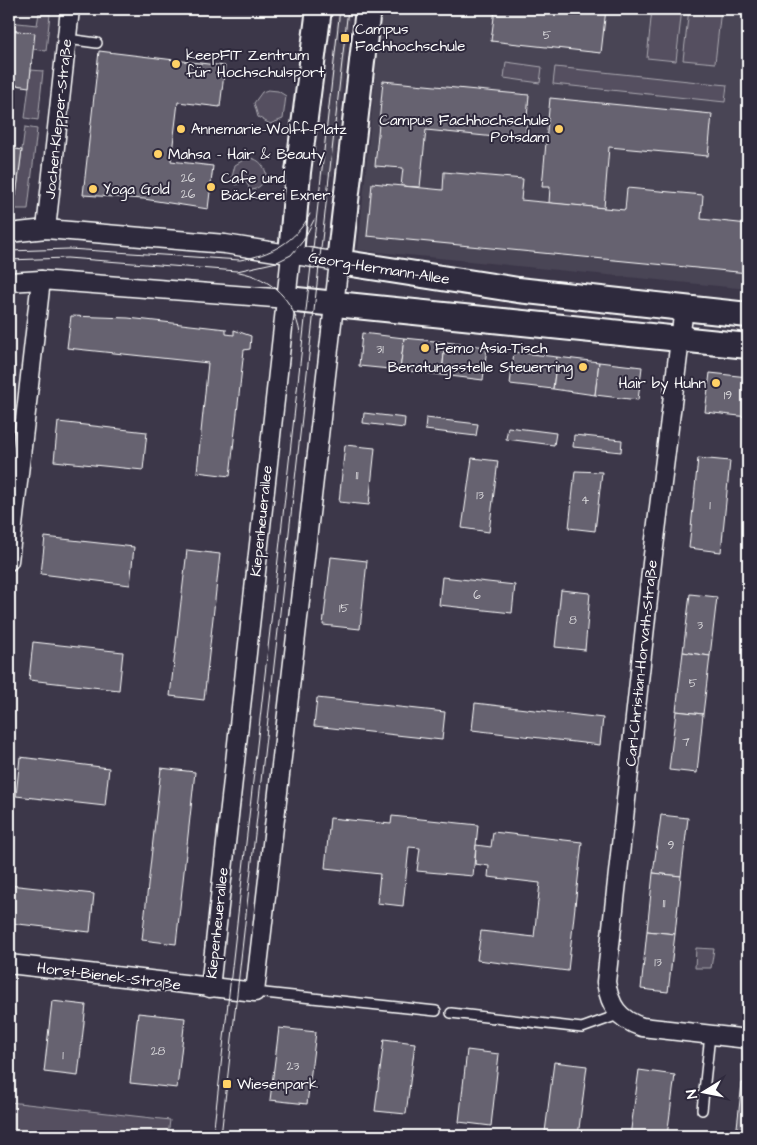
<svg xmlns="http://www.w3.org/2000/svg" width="757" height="1145" viewBox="0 0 757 1145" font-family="'Architects Daughter',sans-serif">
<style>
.built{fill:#494455}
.green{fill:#555060;stroke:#aaa8b0}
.building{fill:#666270;stroke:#fff}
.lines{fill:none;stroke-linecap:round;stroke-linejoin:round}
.lane-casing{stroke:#fff;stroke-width:12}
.street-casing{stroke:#fff;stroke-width:21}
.secondary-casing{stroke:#fff;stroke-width:28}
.lane{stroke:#2f2a3d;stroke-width:9}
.street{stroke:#2f2a3d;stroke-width:18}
.secondary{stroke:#2f2a3d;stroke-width:24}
.tram{stroke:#fff;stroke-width:1}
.poi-dot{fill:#ffd166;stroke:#2f2a3d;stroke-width:2}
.labels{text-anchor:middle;stroke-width:4;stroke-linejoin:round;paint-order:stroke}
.number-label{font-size:12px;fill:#d9d8db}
.poi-label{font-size:15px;fill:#fff;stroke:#2f2a3d;text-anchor:start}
.street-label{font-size:15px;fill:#fff;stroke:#2f2a3d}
</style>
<rect width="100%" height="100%" fill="#3c3749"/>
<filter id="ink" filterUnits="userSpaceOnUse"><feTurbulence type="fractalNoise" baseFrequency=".02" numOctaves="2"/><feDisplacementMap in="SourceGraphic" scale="10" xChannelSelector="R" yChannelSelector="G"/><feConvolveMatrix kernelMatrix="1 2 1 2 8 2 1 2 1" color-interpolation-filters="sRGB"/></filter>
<g filter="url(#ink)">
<g class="built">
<path d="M338,9h13l-18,167 -13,-2z"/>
<path d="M382,9h366v280l-390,-39z"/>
</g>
<g class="green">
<path d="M652,9h30l-6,52 -29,-3z"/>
<path d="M689,9h32l-6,54 -32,-3z"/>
<path d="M39,13l11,1 -4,37 -13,-2 1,-16 -25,-3v-8l28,3z"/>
<path d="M506,62l36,5 -2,16 -36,-5z"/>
<path d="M555,67l172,18 -2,17 -172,-18z"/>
<path d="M31,70l12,1 -5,49 -13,-2z"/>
<path d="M268,90l10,1 8,5 -3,23 -13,5 -12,-7 -4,-14 8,-11z"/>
<path d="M25,127l12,2 -9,80h-19v-14l7,1z"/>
<path d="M247,158c10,0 16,5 19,15 -1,11 -7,16 -18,18l1,-4 -4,-6 -9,4 -4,-8 3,-12z"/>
<path d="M696,948l18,1 -3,19h-16z"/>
<path d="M9,1102l161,18 -2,16h-159z"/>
</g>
<g class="building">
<path d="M495,9h111l-5,44 -110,-12z"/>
<path d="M9,30l26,3 -6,54 -20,-3z"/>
<path d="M99,51l126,15 -5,41 -42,-5 -7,59 42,5 -5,43 -64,-10 -61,-4z"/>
<path d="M383,81l146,14 -4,45 -99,-10 -6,57 -19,-1 2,-18 -28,-2z"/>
<path d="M550,98l162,16 -4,42 -99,-9 -5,61 -55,-5 1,-16h-8z"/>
<path d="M9,148l13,2 -6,46 -7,-1z"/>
<path d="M444,172l79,7 -2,21 104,10 2,-22 76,7 -2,24 47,5v49l-381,-37 5,-53 71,7z"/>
<path d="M71,316l57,2 98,11v5l8,1v-5l17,6 -1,13 -6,1 -14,126 -33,-4 11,-109 -141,-15z"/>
<path d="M362,333l42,5 -4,32 -41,-4z"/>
<path d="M404,338l41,4 -3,33 -42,-5z"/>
<path d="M445,342l42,5 -4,33 -41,-5z"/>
<path d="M514,352l43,5 -4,32 -43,-5z"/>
<path d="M557,357l42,5 -4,33 -42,-6z"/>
<path d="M599,362l43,5 -4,33 -43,-5z"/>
<path d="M710,373l38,4v40l-43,-5z"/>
<path d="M364,413l41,5 -1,10 -41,-5z"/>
<path d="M426,418l52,6 -2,12 -51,-6z"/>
<path d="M58,422l89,10 -4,38 -89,-9z"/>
<path d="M508,427l48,6 -2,12 -48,-6z"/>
<path d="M574,435l48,5 -1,12 -48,-5z"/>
<path d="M345,445l30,3 -6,57 -30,-3z"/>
<path d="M472,458l26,3 -9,71 -27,-4z"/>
<path d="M698,458l32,3 -9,91 -32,-4z"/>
<path d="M575,471l27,1 -7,59 -26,-3z"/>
<path d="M45,537l89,10 -4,38 -89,-11z"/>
<path d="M187,550l33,4 -16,146 -34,-4z"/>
<path d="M331,557l36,4 -7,68 -37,-4z"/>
<path d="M442,577l73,8 -3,28 -73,-8z"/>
<path d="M561,590l29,3 -5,57 -30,-3z"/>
<path d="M690,594l27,3 -7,59 -27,-4z"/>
<path d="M33,642l90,10 -4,38 -90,-10z"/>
<path d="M683,652l27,4 -7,58 -27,-3z"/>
<path d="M317,698l128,14 -3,28 -128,-14z"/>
<path d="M475,703l128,15 -3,27 -128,-15z"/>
<path d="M676,711l27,3 -6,59 -28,-3z"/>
<path d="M20,757l89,11 -4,38 -89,-10z"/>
<path d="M161,768l34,4 -19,172 -34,-4z"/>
<path d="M661,815l27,3 -7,58 -28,-3z"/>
<path d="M392,816l86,9 -5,51 -56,-5 3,-23 -11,-1 -6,59 -26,-3 3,-29 -55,-6 5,-50 61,6z"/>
<path d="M493,832l89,10 -14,129 -91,-11 4,-29 53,6 6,-54 -52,-6 1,-11 -14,-2 1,-19 15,2z"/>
<path d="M653,873l28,3 -6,58 -28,-3z"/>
<path d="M9,885l85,9 -4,38 -81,-9z"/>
<path d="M647,931l28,3 -7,58 -27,-3z"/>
<path d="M52,1001l34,4 -8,71 -34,-4z"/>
<path d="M138,1013l47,5 -8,70 -47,-5z"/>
<path d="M279,1028l37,4 -9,72 -37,-4z"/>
<path d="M384,1039l31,4 -9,71 -31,-3z"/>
<path d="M467,1050l32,4 -8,72 -32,-4z"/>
<path d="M554,1062l33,4 -9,70 -33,-4z"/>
<path d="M639,1070l36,5 -8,61h-37z"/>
<path d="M742,1083l6,1v52h-12z"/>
</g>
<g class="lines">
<g class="lane-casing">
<g id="lane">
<path d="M67,39l30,4"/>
<path d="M255,992l181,19"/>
<path d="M451,1013l131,15 36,-13"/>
<path d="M702,1110l8,-75"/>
</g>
</g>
<g class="street-casing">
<g id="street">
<path d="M46,229l24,-220"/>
<path d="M9,233l37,-4 179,15 114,18 -84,730 -246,-28"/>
<path d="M9,282l32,-2 246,19"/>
<path d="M684,308l-32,255 -46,419c4,24 12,37 36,45l106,12"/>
<path d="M9,561l32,-281"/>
<path d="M210,988l81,-733"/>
</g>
</g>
<g class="secondary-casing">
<g id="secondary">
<path d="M368,9l-29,253 179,28 230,25"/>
<path d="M291,255l7,-83 21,-163"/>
<path d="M287,299l461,47"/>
</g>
</g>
<use href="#lane" class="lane"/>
<use href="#street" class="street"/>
<use href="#secondary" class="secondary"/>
<g class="tram">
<path d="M9,251l60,-2 171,11c30,-5 56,-18 70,-46"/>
<path d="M9,260l58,-2 170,13 40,-9 14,-7 12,-14 11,-21"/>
<path d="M239,272c33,6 55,28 61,61"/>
<path d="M213,1136l127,-1127"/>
<path d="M221,1136l127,-1127"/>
</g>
</g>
</g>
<g class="poi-dot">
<rect x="340" y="33" width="10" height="10" rx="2.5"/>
<circle cx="176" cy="64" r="5"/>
<circle cx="181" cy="129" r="5"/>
<circle cx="559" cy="129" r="5"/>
<circle cx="158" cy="154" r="5"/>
<circle cx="211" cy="187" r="5"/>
<circle cx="93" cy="189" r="5"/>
<circle cx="425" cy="348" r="5"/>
<circle cx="583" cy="367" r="5"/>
<circle cx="716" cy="383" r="5"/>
<rect x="222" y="1079" width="10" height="10" rx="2.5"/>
</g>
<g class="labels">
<g class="number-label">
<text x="547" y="39">5</text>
<text x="188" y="182">26</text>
<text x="188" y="198">26</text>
<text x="380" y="353">31</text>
<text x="728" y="399">19</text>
<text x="357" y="479">11</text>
<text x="480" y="499">13</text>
<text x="585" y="504">4</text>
<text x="710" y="509">1</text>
<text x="477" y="599">6</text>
<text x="344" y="612">15</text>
<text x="573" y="624">8</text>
<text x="700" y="629">3</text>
<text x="693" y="687">5</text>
<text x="686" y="746">7</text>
<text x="671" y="849">9</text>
<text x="664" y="907">11</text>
<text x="658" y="966">13</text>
<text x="158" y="1055">28</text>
<text x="63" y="1059">1</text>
<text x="293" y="1070">23</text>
</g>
<g class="poi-label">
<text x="355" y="34">Campus<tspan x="355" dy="17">Fachhochschule</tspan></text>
<text x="186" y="60">keepFIT Zentrum<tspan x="186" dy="17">für Hochschulsport</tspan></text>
<text x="549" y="125" text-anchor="end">Campus Fachhochschule<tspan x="549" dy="17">Potsdam</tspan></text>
<text x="191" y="134">Annemarie-Wolff-Platz</text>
<text x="168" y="159">Mahsa - Hair &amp; Beauty</text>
<text x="221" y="183">Cafe und<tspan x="221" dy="17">Bäckerei Exner</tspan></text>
<text x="103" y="194">Yoga Gold</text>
<text x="435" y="353">Femo Asia-Tisch</text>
<text x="573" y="372" text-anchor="end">Beratungsstelle Steuerring</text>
<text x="706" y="388" text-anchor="end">Hair by Huhn</text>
<text x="237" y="1089">Wiesenpark</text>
</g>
<g class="street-label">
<text transform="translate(58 119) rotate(-84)" y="5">Jochen-Klepper-Straße</text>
<text transform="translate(379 268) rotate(9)" y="5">Georg-Hermann-Allee</text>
<text transform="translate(261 521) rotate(-84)" y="5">Kiepenheuerallee</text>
<text transform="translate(641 663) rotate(-84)" y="5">Carl-Christian-Horvath-Straße</text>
<text transform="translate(217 923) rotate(-84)" y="5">Kiepenheuerallee</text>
<text transform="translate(109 976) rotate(7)" y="5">Horst-Bienek-Straße</text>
</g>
</g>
<rect width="757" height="1145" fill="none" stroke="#2f2a3d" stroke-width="30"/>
<rect x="15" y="15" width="727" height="1115" fill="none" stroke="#fff" stroke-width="2" filter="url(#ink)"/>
<g transform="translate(704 1092) rotate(260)" stroke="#2f2a3d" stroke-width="4" paint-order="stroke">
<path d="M0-4L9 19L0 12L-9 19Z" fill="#ffffff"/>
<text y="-8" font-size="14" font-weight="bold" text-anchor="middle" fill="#ffffff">N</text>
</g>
</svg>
